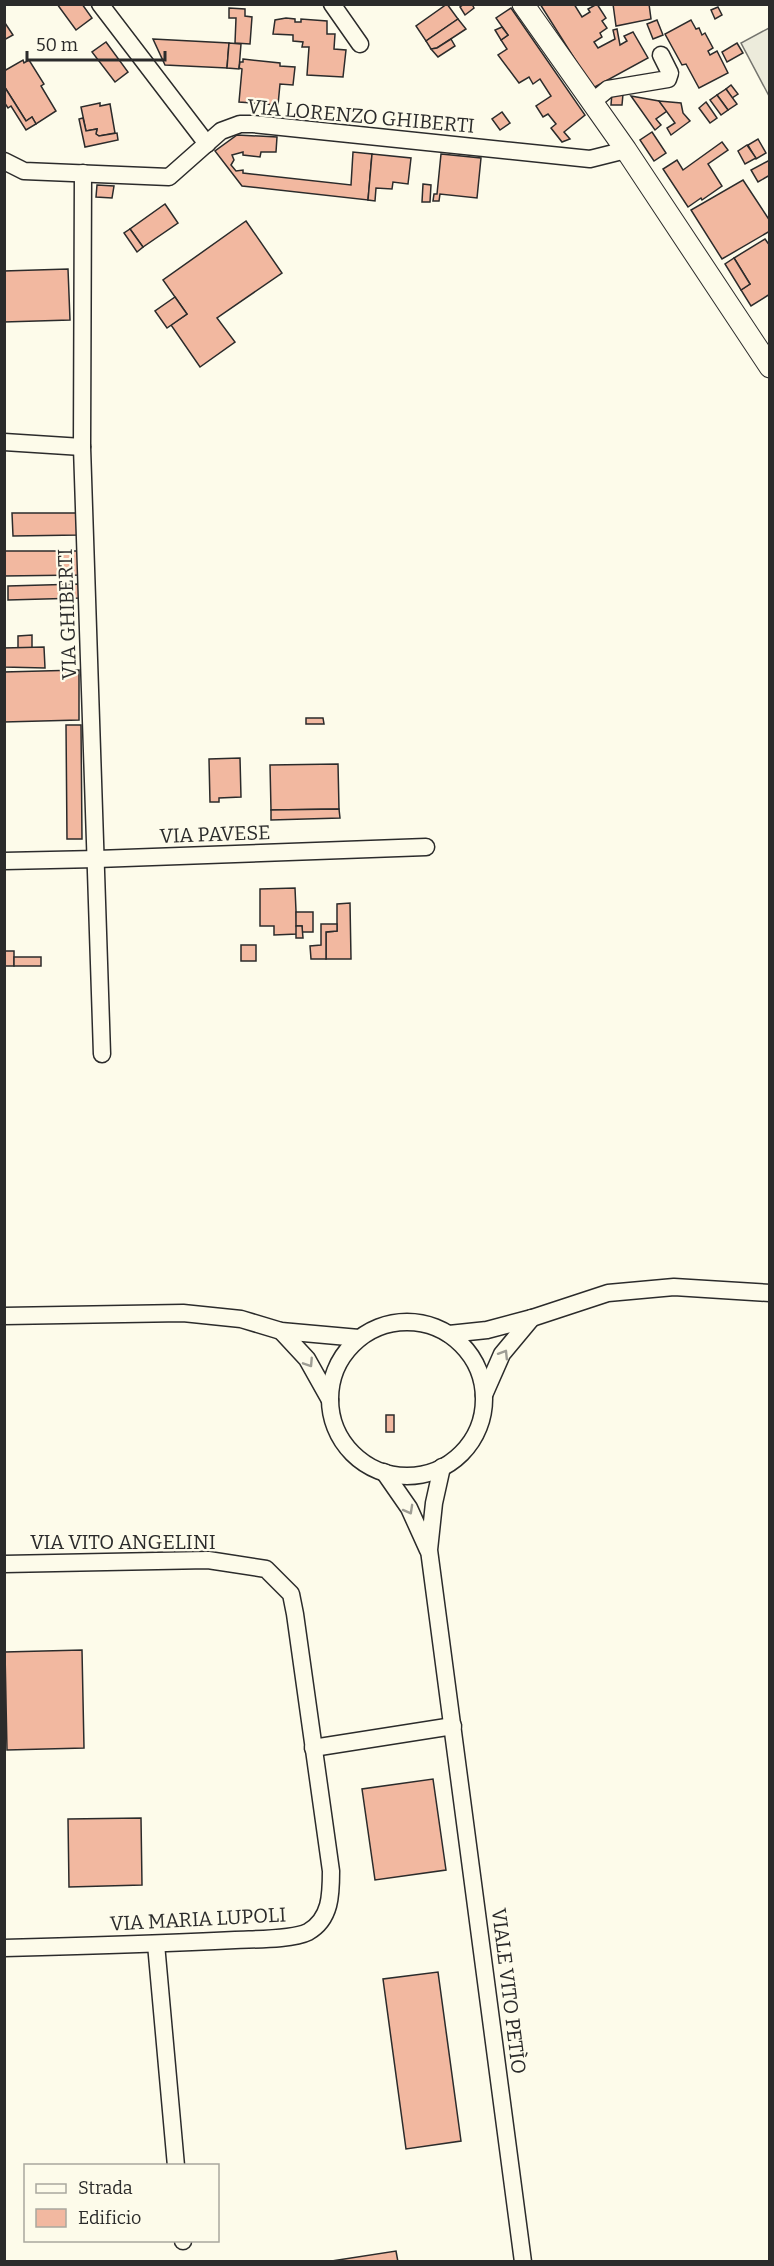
<svg xmlns="http://www.w3.org/2000/svg" width="774" height="2266" viewBox="0 0 774 2266" font-family="Bitter,serif">
<style>
.pitch{fill:#ecebdb;stroke:#74746e;stroke-width:1.5}
.building{fill:#f2b8a0;stroke:#2b2b2b;stroke-width:1.5}
.lines{fill:none;stroke-linecap:round;stroke-linejoin:round}
.minor-casing{stroke:#2b2b2b;stroke-width:19}
.tertiary-casing{stroke:#2b2b2b;stroke-width:23}
.minor{stroke:#fdfbea;stroke-width:16}
.tertiary{stroke:#fdfbea;stroke-width:21}
.oneway{stroke:#9e9d94}
.labels{text-anchor:middle;stroke-width:4.5;stroke-linejoin:round;paint-order:stroke}
.street-label{font-size:20px;fill:#2b2b2b;stroke:#fdfbea}
</style>
<rect width="100%" height="100%" fill="#fdfbea"/>
<path class="pitch" d="M769,28v68l-28,-53z"/>
<g class="building">
<path d="M57,4h25l10,14 -16,12z"/>
<path d="M447,4l11,15 -32,22 -10,-15z"/>
<path d="M464,4h8l2,4 -9,7 -5,-8z"/>
<path d="M540,4h34l8,13 8,-5 -2,-3 9,-5 9,14 -4,3 5,7 -7,5 2,4 -8,5 4,6 17,-9 -2,-9 4,-1 3,16 7,-4 -3,-5 9,-4 15,26 -55,30z"/>
<path d="M613,4h36l2,15 -35,7z"/>
<path d="M718,7l4,8 -7,4 -4,-9z"/>
<path d="M229,8l16,1v7l7,1 -2,27 -15,-1 1,-25h-7z"/>
<path d="M511,8l74,107 -21,17 6,7 -8,3 -11,-14 5,-4 -8,-10 -5,3 -7,-11 15,-10 -11,-17 -7,5 -4,-7 -10,6 -21,-28 9,-6 -6,-9 7,-5 -12,-17z"/>
<path d="M286,18l9,1v3h6v-3l26,2v13h8l-1,15 12,1 -3,27 -36,-2 2,-28h-7l1,-5 -10,-1v-6l-20,-1 2,-14z"/>
<path d="M458,19l8,10 -29,19 -6,1 -5,-8z"/>
<path d="M657,20l6,15 -10,4 -6,-15z"/>
<path d="M691,20l5,9 3,-1 3,7 3,-2 8,15 -5,3 2,4 7,-4 11,22 -29,15 -13,-24 -4,1 -17,-31z"/>
<path d="M5,23l8,12 -9,5v-16z"/>
<path d="M502,27l6,8 -7,5 -6,-10z"/>
<path d="M153,39l76,4 -2,25 -62,-3z"/>
<path d="M451,39l4,7 -17,11 -7,-8 6,-1z"/>
<path d="M106,42l22,30 -13,10 -23,-30z"/>
<path d="M229,43l12,1 -2,25 -12,-1z"/>
<path d="M737,43l6,10 -16,9 -5,-10z"/>
<path d="M243,59l37,4v3l15,1 -2,18 -13,-1 -2,21 -39,-3 3,-33 -3,-1 1,-6h3z"/>
<path d="M23,60l1,3 5,-3 15,24 -3,2 15,25 -20,13 -4,-7 -6,4 -22,-35v-15z"/>
<path d="M731,85l7,9 -6,4 -6,-9z"/>
<path d="M4,86l22,35 6,-4 4,7 -10,6 -15,-24 -3,2 -4,-6z"/>
<path d="M726,89l11,15 -9,6 -11,-15z"/>
<path d="M612,93l11,1 -1,11h-11z"/>
<path d="M717,95l11,15 -7,5 -11,-15z"/>
<path d="M631,96l28,5 8,10 -11,8 5,6 -6,5z"/>
<path d="M659,101l22,2 2,10 7,8 -19,14 -4,-7 8,-5z"/>
<path d="M706,102l11,16 -7,5 -11,-15z"/>
<path d="M100,103v3l10,-2 5,29 -16,3 -3,-2 1,-5 -11,2 -5,-24z"/>
<path d="M502,112l8,11 -10,7 -8,-11z"/>
<path d="M83,118l3,13 11,-2 -1,5 3,2 18,-3 1,7 -33,7 -6,-28z"/>
<path d="M652,132l14,21 -12,8 -14,-21z"/>
<path d="M237,135l40,2 -1,15h-15l-1,5 -17,-2v-3l-11,3 2,5 -3,5 5,6 7,-1v3l108,12 2,-33 19,2 -4,46 -126,-14 -27,-35z"/>
<path d="M758,139l8,14 -10,6 -8,-14z"/>
<path d="M722,142l6,8 -20,14 14,22 -20,14 -1,-2 -13,9 -25,-38 14,-9 6,10z"/>
<path d="M747,145l9,13 -11,6 -7,-13z"/>
<path d="M372,154l39,4 -3,26 -15,-2 -1,7 -16,-1 -1,13 -7,-1z"/>
<path d="M441,154l40,4 -4,40 -37,-4 -1,7h-6l1,-7h3z"/>
<path d="M770,160v15l-12,7 -7,-12z"/>
<path d="M743,180l27,41v10l-48,28 -31,-49z"/>
<path d="M423,184l8,1 -1,17h-8z"/>
<path d="M97,185l17,1 -2,12 -16,-1z"/>
<path d="M165,204l13,19 -35,24 -13,-18z"/>
<path d="M246,221l36,52 -65,45 18,24 -35,25 -29,-42 16,-11 -24,-34z"/>
<path d="M130,229l13,18 -6,5 -13,-19z"/>
<path d="M765,239l5,7v48l-19,12 -10,-16 9,-6 -16,-26z"/>
<path d="M734,258l16,26 -9,6 -16,-26z"/>
<path d="M68,269l2,51 -66,2v-51z"/>
<path d="M175,297l12,17 -20,14 -12,-17z"/>
<path d="M12,513h67v22l-66,1z"/>
<path d="M4,551h75l1,24 -76,1z"/>
<path d="M79,584l1,14 -72,2v-14z"/>
<path d="M32,635v13h-14v-12z"/>
<path d="M44,647l1,21 -41,-1v-19z"/>
<path d="M79,670v50l-75,2v-50z"/>
<path d="M306,718h17l1,6h-18z"/>
<path d="M66,725h15l1,114h-15z"/>
<path d="M240,758l1,39 -22,1v4h-9l-1,-43z"/>
<path d="M338,764l1,45 -68,1 -1,-45z"/>
<path d="M339,809l1,9 -69,2v-10z"/>
<path d="M295,888l2,46 -23,1v-9h-14v-37z"/>
<path d="M350,903l1,56h-25v-27l11,-1v-27z"/>
<path d="M296,912h17v20h-11v-6h-6z"/>
<path d="M321,924h16v7l-11,1v27h-15l-1,-13 11,-1z"/>
<path d="M296,926h6l1,12h-7z"/>
<rect x="241" y="945" width="15" height="16"/>
<rect x="4" y="951" width="10" height="15"/>
<rect x="14" y="957" width="27" height="9"/>
<rect x="386" y="1415" width="8" height="17"/>
<path d="M82,1650l2,98 -77,2 -2,-98z"/>
<path d="M433,1779l13,91 -71,10 -13,-91z"/>
<path d="M141,1818l1,67 -73,2 -1,-68z"/>
<path d="M438,1972l23,169 -55,8 -23,-170z"/>
<path d="M396,2251l2,11h-73z"/>
</g>
<g class="lines">
<g class="minor-casing">
<g id="minor">
<path d="M100,4l107,140"/>
<path d="M332,4l28,40"/>
<path d="M591,103l17,-14 60,-10 2,-6 -9,-18"/>
<path d="M4,161l20,10 145,6 52,-46 19,-7h13l337,35 36,-9"/>
<path d="M83,173l-1,274 20,607"/>
<path d="M4,442l78,5"/>
<path d="M4,861l93,-2 329,-12"/>
<path d="M4,1316l179,-3 58,6 40,12 78,7"/>
<circle cx="407" cy="1399" r="77"/>
<path d="M281,1331l26,28 23,41"/>
<path d="M449,1334l38,-4 45,-12 76,-25 66,-6 96,6"/>
<path d="M484,1395l18,-41 30,-36"/>
<path d="M442,1467l-8,36 -5,47 94,712"/>
<path d="M384,1472l25,36 19,42"/>
<path d="M4,1564l204,-4 58,9 25,25 4,20 36,257c0,23 0,48 -23,61 -16,8 -55,7 -73,8 -77,4 -154,6 -231,8"/>
<path d="M313,1748l140,-22"/>
<path d="M156,1944l20,222"/>
<path d="M183,2240v1"/>
</g>
</g>
<g class="tertiary-casing">
<path id="tertiary" d="M523,4l103,146 144,217"/>
</g>
<use href="#minor" class="minor"/>
<use href="#tertiary" class="tertiary"/>
</g>
<defs><path id="oneway-chevron" d="M-2-3.5L2.5 0L-2 3.5" fill="none" stroke-width="1.6" stroke-linecap="round" stroke-linejoin="round" transform="scale(1.5)"/></defs>
<g class="oneway">
<use href="#oneway-chevron" transform="translate(504 1354) rotate(-58)"/>
<use href="#oneway-chevron" transform="translate(309 1363) rotate(57)"/>
<use href="#oneway-chevron" transform="translate(409 1510) rotate(61)"/>
</g>
<g class="labels">
<g class="street-label">
<text transform="translate(361 116) rotate(5)" y="7">VIA LORENZO GHIBERTI</text>
<text transform="translate(67 614) rotate(-92)" y="7">VIA GHIBERTI</text>
<text transform="translate(215 834) rotate(-2)" y="7">VIA PAVESE</text>
<text x="123" y="1549">VIA VITO ANGELINI</text>
<text transform="translate(198 1919) rotate(-3)" y="7">VIA MARIA LUPOLI</text>
<text transform="translate(509 1991) rotate(83)" y="7">VIALE VITO PETÌO</text>
</g>
</g>
<rect width="774" height="2266" fill="none" stroke="#2b2b2b" stroke-width="12"/>
<rect x="24" y="2164" width="195" height="78" fill="#fdfbea" stroke="#a9a89e" stroke-width="1.5"/>
<rect x="36" y="2184" width="30" height="9" fill="#fdfbea" stroke="#a9a89e" stroke-width="1.5"/>
<text x="78" y="2194" font-size="18" fill="#2b2b2b">Strada</text>
<rect x="36" y="2209" width="30" height="18" fill="#f2b8a0" stroke="#a9a89e" stroke-width="1.5"/>
<text x="78" y="2224" font-size="18" fill="#2b2b2b">Edificio</text>
<path d="M27 51v9h138v-9" fill="none" stroke="#2b2b2b" stroke-width="3"/>
<text x="36" y="51" font-size="18" fill="#2b2b2b" stroke="#fdfbea" stroke-width="4.5" paint-order="stroke">50 m</text>
</svg>
